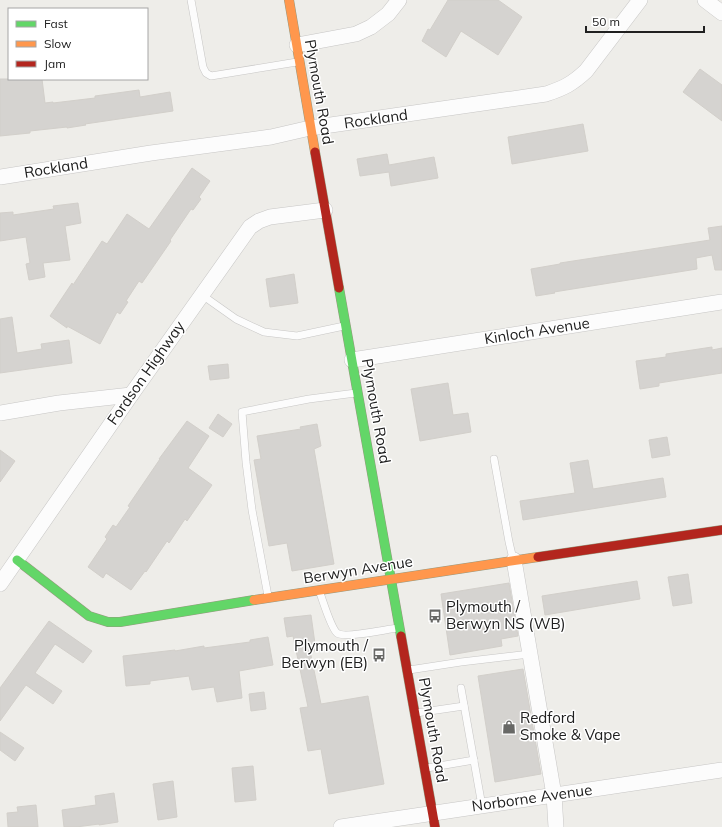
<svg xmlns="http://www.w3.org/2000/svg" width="722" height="827" viewBox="0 0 722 827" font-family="Mulish,sans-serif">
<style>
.building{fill:#d5d3d0;stroke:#d2cfca}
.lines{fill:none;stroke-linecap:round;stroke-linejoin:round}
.lane-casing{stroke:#c7c6c5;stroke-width:8}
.street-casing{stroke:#c7c6c5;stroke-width:16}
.fast-casing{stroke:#96997f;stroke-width:10}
.slow-casing{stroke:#96997f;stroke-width:10}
.jam-casing{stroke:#96997f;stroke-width:10}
.lane{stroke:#fcfcfc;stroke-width:7}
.street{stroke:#fcfcfc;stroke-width:15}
.fast{stroke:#63d668;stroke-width:9}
.slow{stroke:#ff974d;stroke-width:9}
.jam{stroke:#b3261e;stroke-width:9}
.labels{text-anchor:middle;stroke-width:3;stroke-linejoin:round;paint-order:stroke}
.street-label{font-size:15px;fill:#202020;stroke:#fff}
.poi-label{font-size:15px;fill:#202020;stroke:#fff;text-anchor:start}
</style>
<rect width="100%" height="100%" fill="#eeede9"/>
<g class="building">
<path d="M448,0h50l24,17 -24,38 -37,-24 -15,26 -24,-16 6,-12 2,1z"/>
<path d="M700,69l22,16v36l-39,-29z"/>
<path d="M0,79h42l3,24 8,-1v1l42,-5v-2l44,-6 1,7 30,-5 3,19 -88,13 1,1 -19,3v-1l-37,4v2l-30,3z"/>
<path d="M583,124l5,27 -76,13 -4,-27z"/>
<path d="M387,154l2,11 45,-8 4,21 -47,8 -2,-14 -29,4 -3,-17z"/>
<path d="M192,168l18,13 -11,16 2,2 -8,11 -2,-1 -21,31 1,1 -29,42 -3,-2 -13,20 2,1 -8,12 -3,-2 -17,32 -33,-18v2l-17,-12 22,-33 1,2 29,-44 5,3 20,-30 22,15z"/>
<path d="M78,203l3,20 -16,3 5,34 -27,3 2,14 -16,3 -3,-16 4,-1 -4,-26 -26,4v-28l13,-1v3l41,-6 -1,-3z"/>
<path d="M722,226v44h-7l-3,-15 -16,3 1,11 -56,9 -87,14 1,1 -19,3 -5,-27 29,-5v-1l150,-23 -2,-12z"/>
<path d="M294,274l4,29 -28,4 -4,-28z"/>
<path d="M12,317l5,36 25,-4 -1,-5 28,-4 3,23 -72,10v-54z"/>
<path d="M712,347v3l10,-2v25l-63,10v3l-19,3 -4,-28 30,-4v-3z"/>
<path d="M228,364l1,14 -19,2 -2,-14z"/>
<path d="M448,383l5,32 15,-2 3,19 -51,9 -9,-52z"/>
<path d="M218,414l14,10 -9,13 -14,-9z"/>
<path d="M187,421l22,15 -21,32 24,17 -25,36 -2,-2 -16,24 -2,-2 -21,31 -1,-1 -14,19 -25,-17 -3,5 -15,-11 19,-28 -2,-2 8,-12 3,2 14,-20 -2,-1 32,-47h-1z"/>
<path d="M317,424l4,22 -7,3 20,115 -42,7 -5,-28 -18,3 -15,-86 7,-1 -4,-23 44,-7 -1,-2z"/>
<path d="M667,437l3,18 -18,3 -3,-18z"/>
<path d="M0,450l15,11 -15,21z"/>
<path d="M588,460l5,29 70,-11 3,19 -143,23 -3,-19 55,-8 -5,-30z"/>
<path d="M688,574l4,29 -19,3 -5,-29z"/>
<path d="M637,581l3,18 -95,16 -3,-19z"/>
<path d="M509,583l9,53 -17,3 1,7 -52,9 -9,-61z"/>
<path d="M311,615l5,36h-6l11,53 47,-8 16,88 -55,10 -8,-45 -13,2 -8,-43 8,-1 -15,-71 -6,1 -3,-19z"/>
<path d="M49,621l43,30 -9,12 -28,-19 -20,29 27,18 -9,13 -27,-19 -26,36v-33z"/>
<path d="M268,637l5,28 -34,6 3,27 -25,4 -3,-15 -22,3 -3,-14 -39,5v3l-24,2 -3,-30 52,-6v1l29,-5v2l46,-6v-2z"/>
<path d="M523,669l18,105 -46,8 -17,-106z"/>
<path d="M264,692l2,17 -15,2 -2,-17z"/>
<path d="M0,732l24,16 -9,13 -15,-11z"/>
<path d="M253,766l3,34 -21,2 -3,-34z"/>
<path d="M173,781l4,36 -19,3 -5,-36z"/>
<path d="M114,793l4,29 -19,3v-1l-23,3h-12l-2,-17 34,-5 -1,-9z"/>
<path d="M36,805l2,22h-30l-1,-14 11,-1 -1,-5z"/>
</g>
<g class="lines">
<g class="lane-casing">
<g id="lane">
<path d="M191,0l12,67 3,6 5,3 86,-14"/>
<path d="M202,295l34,24 28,13 33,4 47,-10"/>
<path d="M494,459l15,83 4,17"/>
<path d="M320,593c3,8 11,35 17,40 7,6 50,-4 61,-5"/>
<path d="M268,596l-16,-86 -6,-48 -4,-50 67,-13 47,-6"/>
<path d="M409,670l52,-8 69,-8"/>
<path d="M461,688l21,118"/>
<path d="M416,713l48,-7"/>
<path d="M427,768l47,-8"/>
</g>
</g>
<g class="street-casing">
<g id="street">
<path d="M705,0l17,13"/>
<path d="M297,45l59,-11 15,-7 17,-13 11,-14"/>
<path d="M0,177l151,-24 120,-16 39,-9 236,-34c18,-6 26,-10 40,-23l54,-71"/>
<path d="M352,360l370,-58"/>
<path d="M0,413l59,-10 72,-8"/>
<path d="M514,560l40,235 2,32"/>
<path d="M0,584l131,-189 119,-168 9,-6 11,-4 55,-7"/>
<path d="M341,827l381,-57"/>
</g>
</g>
<g class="fast-casing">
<g id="fast">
<path d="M339,288l62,348"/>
<path d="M17,560l72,56 19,6h12l134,-22"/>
</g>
</g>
<g class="slow-casing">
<g id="slow">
<path d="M289,0l26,152"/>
<path d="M254,600l284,-43"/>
</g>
</g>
<g class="jam-casing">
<g id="jam">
<path d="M315,152l24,136"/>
<path d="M538,557l184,-27"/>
<path d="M401,636l34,191"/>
</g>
</g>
<use href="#lane" class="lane"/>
<use href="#street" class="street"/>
<use href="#fast" class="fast"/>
<use href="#slow" class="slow"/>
<use href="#jam" class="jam"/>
</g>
<defs>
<g id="bus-bare" transform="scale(1.08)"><path d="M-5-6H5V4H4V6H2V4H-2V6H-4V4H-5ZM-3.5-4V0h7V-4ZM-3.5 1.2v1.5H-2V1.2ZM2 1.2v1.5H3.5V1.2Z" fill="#686866" stroke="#fff" stroke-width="2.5" paint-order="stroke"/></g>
<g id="shop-bare" transform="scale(1.08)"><path d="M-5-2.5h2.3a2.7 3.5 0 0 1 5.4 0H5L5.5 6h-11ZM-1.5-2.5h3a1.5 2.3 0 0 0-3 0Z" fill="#686866" stroke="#fff" stroke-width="2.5" paint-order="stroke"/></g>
</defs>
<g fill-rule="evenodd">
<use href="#bus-bare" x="435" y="616"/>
<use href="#bus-bare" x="379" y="655"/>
<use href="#shop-bare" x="509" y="727"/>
</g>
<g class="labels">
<g class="street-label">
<text transform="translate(319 92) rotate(80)" y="5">Plymouth Road</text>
<text transform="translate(376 119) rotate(-8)" y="5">Rockland</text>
<text transform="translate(56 168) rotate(-9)" y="5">Rockland</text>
<text transform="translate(537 331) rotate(-9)" y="5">Kinloch Avenue</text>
<text transform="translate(146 373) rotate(-55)" y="5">Fordson Highway</text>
<text transform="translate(376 411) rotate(80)" y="5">Plymouth Road</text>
<text transform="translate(358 570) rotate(-9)" y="5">Berwyn Avenue</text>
<text transform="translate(433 730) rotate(80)" y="5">Plymouth Road</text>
<text transform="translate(532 798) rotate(-8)" y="5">Norborne Avenue</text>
</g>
<g class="poi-label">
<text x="446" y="612">Plymouth /<tspan x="446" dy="17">Berwyn NS (WB)</tspan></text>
<text x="368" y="651" text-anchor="end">Plymouth /<tspan x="368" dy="17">Berwyn (EB)</tspan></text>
<text x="520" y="723">Redford<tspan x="520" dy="17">Smoke &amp; Vape</tspan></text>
</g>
</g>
<rect x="8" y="8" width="140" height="72" fill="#ffffff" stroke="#a6a6a6"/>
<rect x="16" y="21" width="20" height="6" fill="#63d668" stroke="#a6a6a6"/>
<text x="44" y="28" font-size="12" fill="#202020">Fast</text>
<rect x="16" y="41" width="20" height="6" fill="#ff974d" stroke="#a6a6a6"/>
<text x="44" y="48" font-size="12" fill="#202020">Slow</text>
<rect x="16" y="61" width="20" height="6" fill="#b3261e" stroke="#a6a6a6"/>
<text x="44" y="68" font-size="12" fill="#202020">Jam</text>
<path d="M586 26v6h118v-6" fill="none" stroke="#202020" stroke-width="2"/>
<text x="592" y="26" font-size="12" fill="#202020" stroke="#ffffff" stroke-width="3" paint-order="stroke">50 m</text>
</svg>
